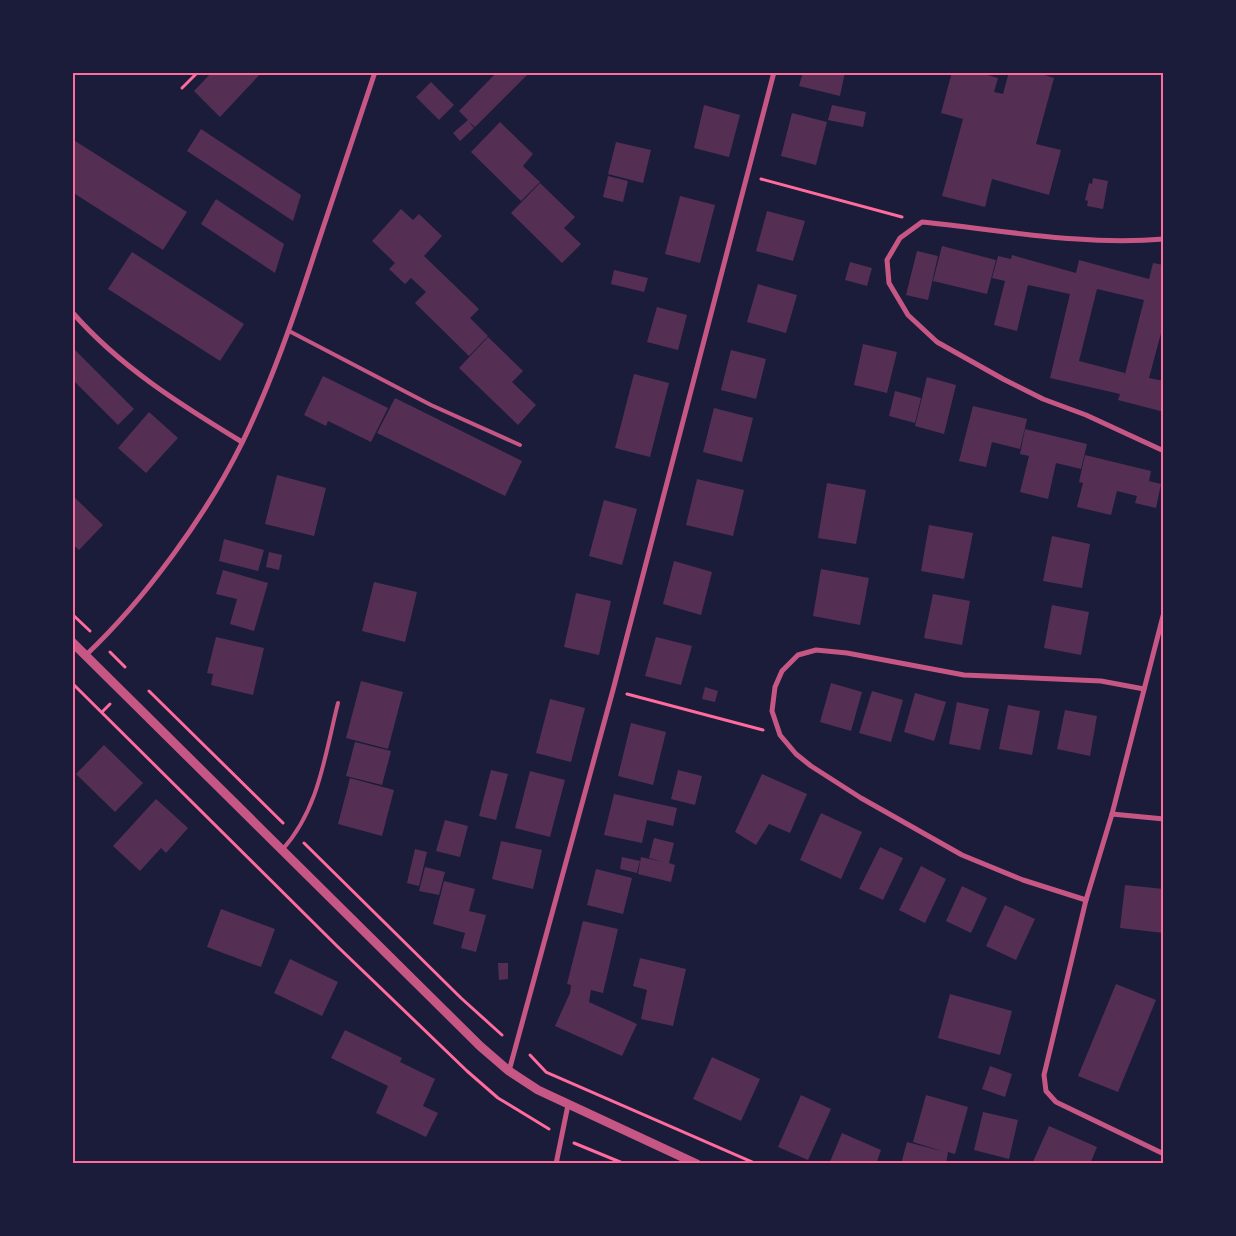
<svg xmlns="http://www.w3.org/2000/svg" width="1236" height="1236" viewBox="0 0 1236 1236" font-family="'Exo 2',sans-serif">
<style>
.building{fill:#542f53;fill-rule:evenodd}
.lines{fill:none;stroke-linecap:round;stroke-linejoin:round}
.path{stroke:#ff6b9d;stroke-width:3}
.service{stroke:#c65784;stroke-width:4}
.minor{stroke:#c65784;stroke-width:5}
.tertiary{stroke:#c65784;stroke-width:9}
.neatline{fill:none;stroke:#ff6b9d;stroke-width:2}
</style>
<rect width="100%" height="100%" fill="#1b1b3a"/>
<g class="building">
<path d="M212,72h50l-42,45 -26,-26z"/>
<path d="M497,72h28l2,3 -52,52 -6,-5 5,6 -14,13 -7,-8 15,-13 -9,-9z"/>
<path d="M803,72h42l-5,24 -41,-10z"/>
<path d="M952,72h25l21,6 -4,14 9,2 6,-22h26l19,6 -18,66 25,6 -12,45 -57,-16 -7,28 -43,-11 21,-77 -22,-6z"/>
<path d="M431,82l23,23 -15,15 -23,-23z"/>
<path d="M704,105l36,10 -11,42 -35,-9z"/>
<path d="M832,105l34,7 -3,15 -35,-7z"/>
<path d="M792,113l35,9 -11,43 -35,-9z"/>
<path d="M500,122l33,32 -10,12 17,16 -19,19 -50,-49z"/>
<path d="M201,129l100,66 -8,26 -106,-70z"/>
<path d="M72,139l115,73 -24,38 -91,-58z"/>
<path d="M616,142l35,8 -8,33 -35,-9z"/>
<path d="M608,176l20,5 -5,21 -20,-5z"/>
<path d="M1093,178l15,3 -5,28 -16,-3 1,-5 -3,-1 4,-17 3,1z"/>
<path d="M540,183l35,34 -11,11 17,16 -19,19 -51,-50z"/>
<path d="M680,196l35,9 -15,58 -35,-9z"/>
<path d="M216,199l68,45 -9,29 -74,-49z"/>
<path d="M401,209l12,11 6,-6 23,22 -18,20 55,53 -9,9 18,18 -19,20 -54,-53 11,-11 -15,-14 -6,6 -16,-15 6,-6 -23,-22z"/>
<path d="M767,211l38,10 -12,40 -37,-10z"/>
<path d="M942,246l54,14 -9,34 -54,-13z"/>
<path d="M917,251l21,5 -10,44 -22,-5z"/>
<path d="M132,252l112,72 -24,37 -112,-72z"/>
<path d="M1012,255l64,18 3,-13 70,19 4,-16 11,2v57l-15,56 15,3v31l-46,-12 2,-6 -70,-16 20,-84 -42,-9 -11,46 -23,-6 11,-44 -13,-3 6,-22 13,3zM1097,289l47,11 -20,78 1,-5 -46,-12z"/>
<path d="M850,262l22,6 -5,18 -22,-6z"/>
<path d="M614,270l34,8 -4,14 -33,-8z"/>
<path d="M758,284l39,11 -11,38 -39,-11z"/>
<path d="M657,307l30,8 -9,35 -31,-8z"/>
<path d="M488,337l35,34 -11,11 24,23 -18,20 -59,-57z"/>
<path d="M863,344l34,8 -10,41 -33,-8z"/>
<path d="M75,350l59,59 -16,16 -46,-46v-27z"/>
<path d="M731,350l35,9 -10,40 -35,-9z"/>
<path d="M634,374l35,9 -19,74 -35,-9z"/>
<path d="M323,376l65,32 -17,34 -43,-21 -2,5 -22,-11z"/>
<path d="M927,377l29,8 -12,49 -29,-8z"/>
<path d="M895,391l26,7 -6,25 -26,-7z"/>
<path d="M395,398l127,63 -17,35 -128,-63z"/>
<path d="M973,406l54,13 -7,30 -28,-7 -6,25 -27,-6z"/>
<path d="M714,408l39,10 -11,44 -39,-10z"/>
<path d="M149,412l29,26 -32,35 -28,-25z"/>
<path d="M1025,429l62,15 -6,25 -25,-6 -8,36 -28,-7 9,-36 -9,-2z"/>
<path d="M1085,455l66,16 -2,10 12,3 -5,24 -21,-5 2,-7 -20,-5 -6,24 -34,-8 6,-24 -4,-1z"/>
<path d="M277,475l49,13 -12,48 -49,-12z"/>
<path d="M697,479l47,11 -11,46 -47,-11z"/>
<path d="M827,483l39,7 -10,54 -38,-6z"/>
<path d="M72,495l31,30 -24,25 -7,-6z"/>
<path d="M604,500l33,9 -15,56 -33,-9z"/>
<path d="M929,525l44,8 -9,46 -43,-8z"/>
<path d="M1052,536l38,8 -8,44 -39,-7z"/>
<path d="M224,539l40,11 -6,21 -39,-10z"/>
<path d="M269,552l13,3 -3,15 -13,-3z"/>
<path d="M674,561l38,11 -11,43 -38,-11z"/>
<path d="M821,569l48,9 -9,47 -47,-9z"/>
<path d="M223,570l45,13 -14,48 -24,-7 7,-25 -21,-5z"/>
<path d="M374,582l43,10 -12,50 -43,-11z"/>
<path d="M576,593l35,8 -12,54 -35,-8z"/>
<path d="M933,594l37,7 -8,44 -38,-7z"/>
<path d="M1052,605l37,7 -8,43 -37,-7z"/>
<path d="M216,637l48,11 -11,47 -42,-10 2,-11 -6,-1z"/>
<path d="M656,637l36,9 -11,39 -36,-9z"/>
<path d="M361,681l42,11 -15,57 -42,-11z"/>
<path d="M831,683l31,9 -11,39 -31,-9z"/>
<path d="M705,687l13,4 -3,11 -13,-3z"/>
<path d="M872,691l31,9 -12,42 -32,-9z"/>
<path d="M915,693l31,9 -12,39 -30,-9z"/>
<path d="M550,699l35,9 -14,54 -35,-9z"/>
<path d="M957,702l32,7 -9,41 -31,-6z"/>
<path d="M1008,705l32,6 -8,44 -33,-6z"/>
<path d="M1065,710l32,6 -7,40 -33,-7z"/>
<path d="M631,723l35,9 -13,53 -35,-9z"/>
<path d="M355,742l36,9 -9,34 -36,-9z"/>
<path d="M104,745l39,38 -28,29 -39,-38z"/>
<path d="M491,770l17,4 -12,46 -17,-4z"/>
<path d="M678,770l24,6 -7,29 -24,-6z"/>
<path d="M530,771l35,9 -15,57 -35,-9z"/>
<path d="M762,774l45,20 -17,39 -21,-9 -13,21 -21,-13z"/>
<path d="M350,778l44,12 -12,46 -44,-12z"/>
<path d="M614,794l63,14 -4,18 -26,-6 -5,23 -38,-8z"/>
<path d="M156,799l32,29 -22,25 -5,-5 -21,23 -27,-25z"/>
<path d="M821,813l41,19 -21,47 -41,-19z"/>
<path d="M445,820l23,6 -8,31 -24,-6z"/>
<path d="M654,838l20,5 -5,20 6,2 -4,17 -33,-8 3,-17 22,5 -14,-4z"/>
<path d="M501,841l41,9 -9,39 -41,-10z"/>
<path d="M880,847l23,11 -20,42 -24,-11z"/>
<path d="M415,849l12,3 -8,34 -12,-3z"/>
<path d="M622,857l18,4 -3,12 -17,-4z"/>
<path d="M921,866l25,13 -21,44 -26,-13z"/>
<path d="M425,867l20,5 -6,23 -20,-4z"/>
<path d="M596,869l36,9 -9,36 -36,-9z"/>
<path d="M444,881l31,8 -6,22 17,4 -10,37 -15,-4 4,-15 -32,-9z"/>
<path d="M1125,885l39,4v44l-44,-5z"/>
<path d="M962,886l25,12 -16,35 -25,-12z"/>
<path d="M1005,905l30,14 -19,41 -30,-14z"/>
<path d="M221,909l54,20 -14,38 -54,-20z"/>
<path d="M583,921l35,8 -15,64 -12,-3 -2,12 48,22 -15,32 -67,-30 15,-33 1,-8 -4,-1z"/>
<path d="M640,958l46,11 -13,57 -32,-7 6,-29 -14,-4z"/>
<path d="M290,959l48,23 -16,34 -48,-23z"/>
<path d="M498,963h10v16l-9,1z"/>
<path d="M1116,984l40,16 -38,92 -40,-16z"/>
<path d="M950,994l62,17 -12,44 -62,-17z"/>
<path d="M345,1030l57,28 -2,4 35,17 -12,27 15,7 -12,24 -50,-24 12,-27 -57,-28z"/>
<path d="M712,1057l48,22 -19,42 -48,-22z"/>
<path d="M990,1066l22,8 -7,23 -23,-8z"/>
<path d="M801,1095l30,14 -23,51 -30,-13z"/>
<path d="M926,1095l42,12 -13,47 -7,-2 -2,12h-45l6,-22 38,10 -32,-10z"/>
<path d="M983,1112l35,8 -9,39 -35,-9z"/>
<path d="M1049,1126l48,21 -7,17h-58z"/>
<path d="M842,1133l39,17 -5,14h-47z"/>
</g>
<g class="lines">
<g class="path">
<path d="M182,88l16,-16"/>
<path d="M761,179l141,38"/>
<path d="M72,614l18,17"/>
<path d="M110,652l15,15"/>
<path d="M72,683l266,264 129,124 31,27 51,31"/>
<path d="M149,691l134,132"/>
<path d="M627,694l136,36"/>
<path d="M102,712l8,-8"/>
<path d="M304,843l157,155 41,37"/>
<path d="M530,1055l16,17 211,92"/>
<path d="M574,1143l51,21"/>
</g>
<g class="service">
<path d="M289,331l142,74 89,40"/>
<path d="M282,850c37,-40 43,-96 56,-147"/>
</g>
<g class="minor">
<path d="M1164,239c-82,7 -162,-9 -242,-17l-22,16 -13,22 2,23 19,32 29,27 66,37 40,20 43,16 78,36"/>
<path d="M72,312c48,55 109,93 170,130"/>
<path d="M1164,612l-52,202 -26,86 -42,175 2,16 10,11 108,52"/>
<path d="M86,655c59,-56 120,-139 156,-212 30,-62 52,-126 73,-191 20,-60 40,-120 60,-180"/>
<path d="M1112,814l52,5"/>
<path d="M1086,900l-63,-20 -61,-25 -101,-57 -50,-32 -15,-12 -16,-19 -8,-24 3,-24 7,-16 16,-16 18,-5 31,3 117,22 137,6 43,8"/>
<path d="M509,1071l104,-381 161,-618"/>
<path d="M556,1164l12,-59"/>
</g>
<path class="tertiary" d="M72,642l408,404 29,25 29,19 159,74"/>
</g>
<rect width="1236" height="1236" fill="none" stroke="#1b1b3a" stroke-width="148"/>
<rect x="74" y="74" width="1088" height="1088" class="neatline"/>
</svg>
